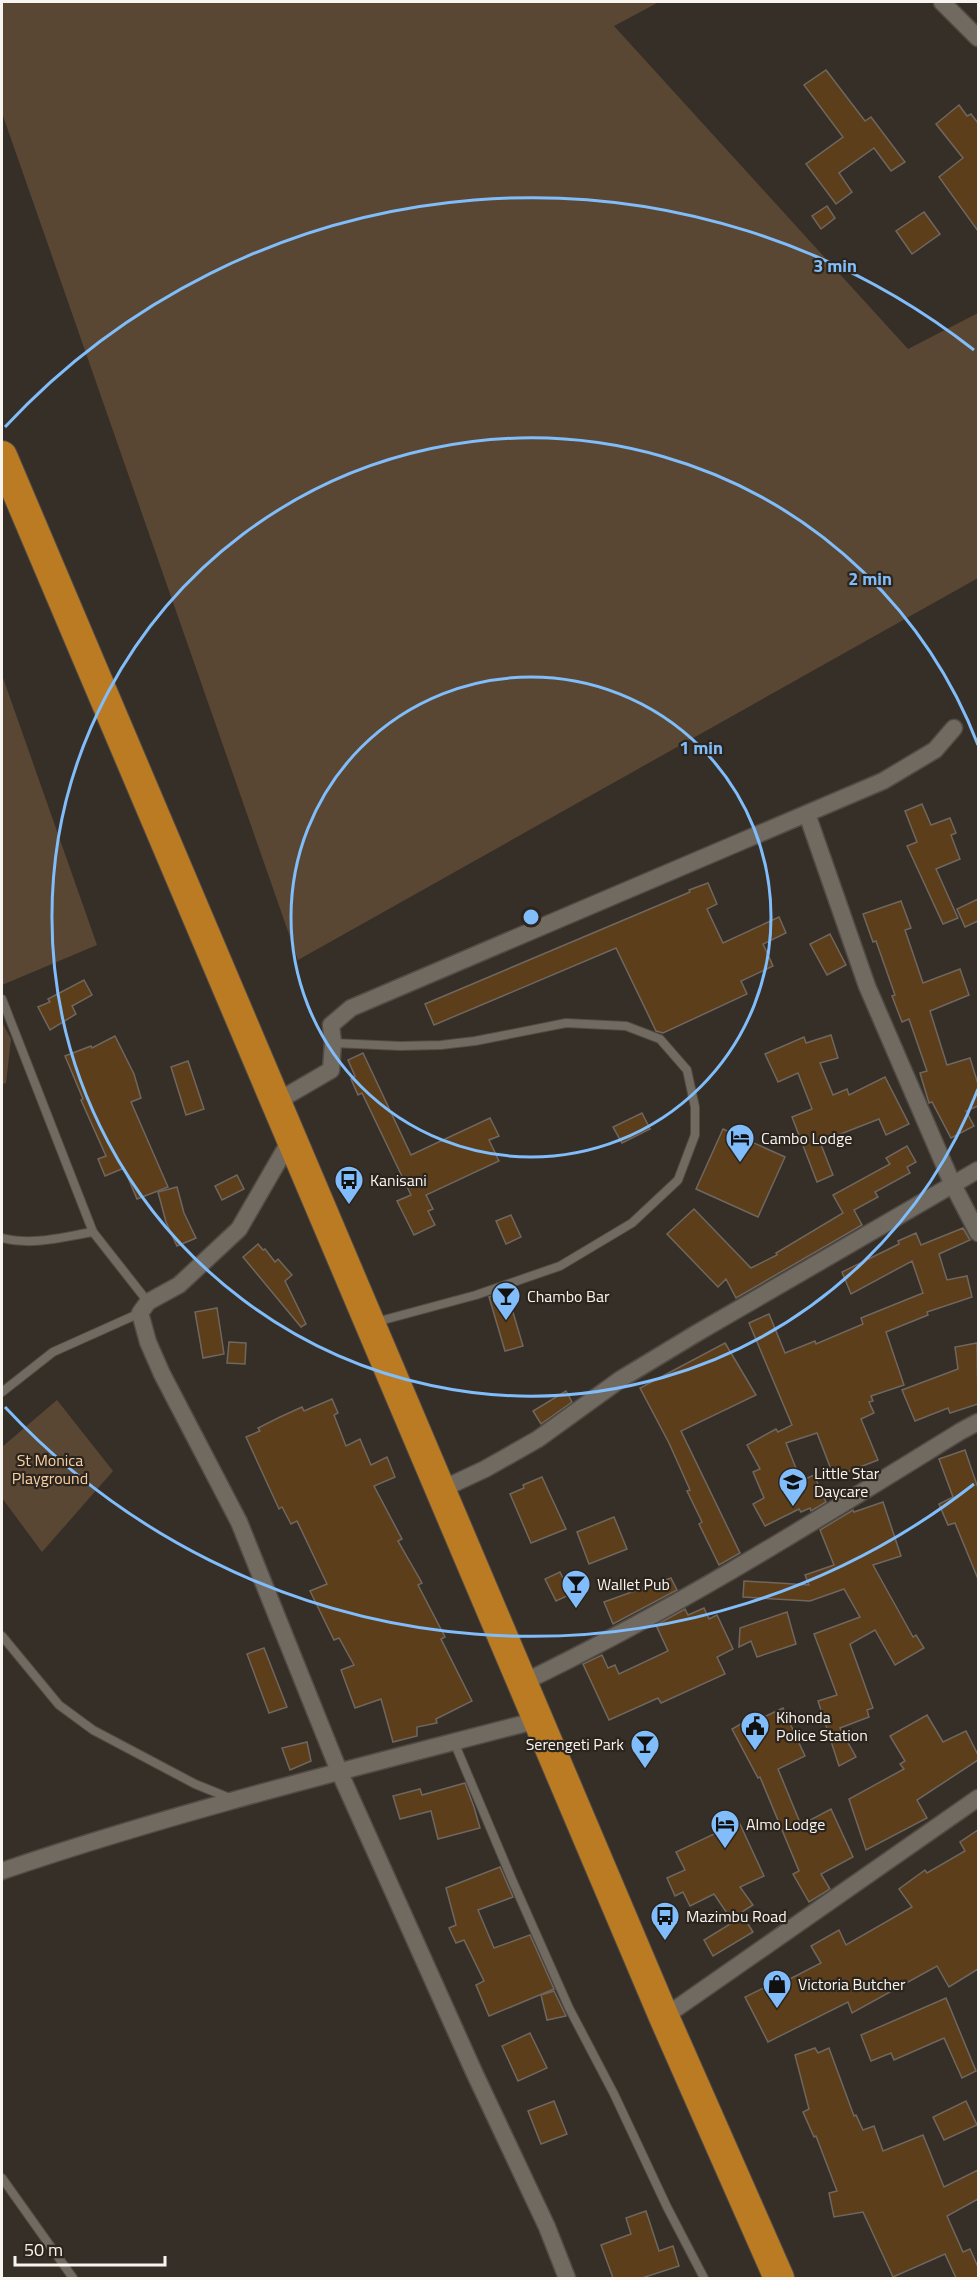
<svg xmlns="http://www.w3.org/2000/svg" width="980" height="2280" viewBox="0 0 980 2280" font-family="'Titillium Web',sans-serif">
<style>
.green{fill:#594733}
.building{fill:#5c3e1a;stroke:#6f675f;stroke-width:1.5}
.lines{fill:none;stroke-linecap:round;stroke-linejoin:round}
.lane-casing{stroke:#524c46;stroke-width:10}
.street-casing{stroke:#524c46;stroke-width:19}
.highway-casing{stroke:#524c46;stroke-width:32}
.lane{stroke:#716a61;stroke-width:8}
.street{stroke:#716a61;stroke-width:16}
.highway{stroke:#bb7b23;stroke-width:30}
.ring{fill:none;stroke:#80bdfa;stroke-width:3}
.labels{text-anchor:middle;stroke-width:4.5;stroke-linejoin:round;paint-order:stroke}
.poi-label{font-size:16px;fill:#f8f4ef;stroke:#2c251e;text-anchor:start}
.park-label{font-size:16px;fill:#fad0a3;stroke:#2c251e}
.centre{fill:#80bdfa;stroke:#2c251e;stroke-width:3}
.ring-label{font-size:18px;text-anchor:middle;font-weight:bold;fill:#80bdfa;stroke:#2c251e;stroke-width:4.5;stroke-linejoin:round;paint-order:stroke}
</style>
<rect width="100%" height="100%" fill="#362f28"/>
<g class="green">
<path d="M2,2h657l-45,24 294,323 70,-36v265l-680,382 -296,-847z"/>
<path d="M2,675l95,270 -95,40z"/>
<path d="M2,1022l9,17 -5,44 -4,1z"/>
<path d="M57,1400l56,71 -71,81 -40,-54v-51z"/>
</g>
<g class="building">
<path d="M826,70l39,51 6,-4 34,45 -14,9 -17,-23 -35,25 13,19 -16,12 -30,-40 37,-27 -39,-52z"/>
<path d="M959,105l8,11 4,-2 7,9v108l-39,-54 24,-19 -27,-34z"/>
<path d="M827,206l8,12 -14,11 -9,-13z"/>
<path d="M924,212l16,22 -28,20 -16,-23z"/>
<path d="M922,804l9,21 19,-7 6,15 -5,2 9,24 -24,10 22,49 -15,6 -36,-78 10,-4 -12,-31z"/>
<path d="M708,883l9,21 -10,5 16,34 56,-26 7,16 -23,11 10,22 -32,15 6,13 -84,39 -7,-2 -40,-83 -182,77 -9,-21 265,-112 -1,-2z"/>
<path d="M978,899v22l-13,6 -8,-18z"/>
<path d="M901,901l10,27 -6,2 18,53 37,-14 9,26 -39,16 17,54 23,-7 8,26v22l-12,5 8,15 -23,12 -19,-36 -3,1 -9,-30 7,-2 -18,-52 -7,3 -10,-26 3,-1 -19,-54 -3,1 -10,-28z"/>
<path d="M830,934l16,31 -19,10 -17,-31z"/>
<path d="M84,980l8,15 -20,11 4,8 -26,16 -12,-23 12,-5 -2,-3z"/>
<path d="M831,1035l7,23 -18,5 13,32 14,-6 2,6 36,-18 24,47 -23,11 -7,-16 -59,23 13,33 -16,7 -25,-65 20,-8 -14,-36 -20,9 -13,-28 39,-17 2,6z"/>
<path d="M115,1036l19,38 7,24 -10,4 37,85 -31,12 -13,-31 -19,8 -7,-17 8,-3 -25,-56 2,-1 -18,-43 26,-10 1,2z"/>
<path d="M363,1053l48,102 79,-37 9,18 -10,4 10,21 -73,34 7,14 -5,2 7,14 -21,10 -17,-34 14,-6 -49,-102 -4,2 -7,-16 4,-3 -7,-16z"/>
<path d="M188,1061l16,48 -18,6 -15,-48z"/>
<path d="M642,1113l8,16 -28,14 -9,-16z"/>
<path d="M723,1129l62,28 -27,60 -62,-28z"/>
<path d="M907,1146l9,16 -9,5 3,6 -35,19 3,5 -24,13 8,15 -126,73 -10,-19 -8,8 -51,-53 27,-25 57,59 26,-13 -1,-2 67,-40 -10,-18 57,-31 -4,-6z"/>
<path d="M237,1175l7,14 -22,11 -7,-14z"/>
<path d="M177,1187l7,26 12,25 -19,8 -11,-24 -8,-30z"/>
<path d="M511,1215l10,22 -15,7 -10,-23z"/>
<path d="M963,1228l7,12 -31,14 8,26 20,-4 5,21 -45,15 1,3 -42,17 18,53 -33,11 2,5 -4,1 5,11 -13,6 17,41 -44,17 -17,-44 -31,10 15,38 13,-6 12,27 -15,9 -1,-3 -9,4 -2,-3 -34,17 -12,-22 11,-6 -11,-26 7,-3 -13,-24 29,-16 2,3 14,-7 -43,-102 20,-9 16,39 30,-12 1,3 47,-20 -2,-6 62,-25 -11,-32 -61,33 -9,-22 57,-28 -1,-3 18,-8 5,12z"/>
<path d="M258,1244l5,6 2,-1 10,13 3,-3 14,16 -7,6 21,43 -5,3 -58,-70z"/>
<path d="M507,1292l16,54 -18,5 -16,-54z"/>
<path d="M217,1308l7,46 -21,4 -8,-46z"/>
<path d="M229,1342l17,1 -1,21 -18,-1z"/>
<path d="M725,1343l31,52 -75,36 59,122 -21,12 -20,-41 3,-2 -15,-31 3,-1 -21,-47 -29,-55z"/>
<path d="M977,1343l1,61 -28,9 -2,-5 -33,13 -13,-31 56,-21 -3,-22z"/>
<path d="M566,1391l6,11 -31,22 -8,-13z"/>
<path d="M332,1399l6,14 -4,2 12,31 14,-7 11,26 16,-8 8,20 -21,9 28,53 -4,2 24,42 -4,2 27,52 -4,2 31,62 -36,18 1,4 -20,4v9l-24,6 -12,-43 -26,9 -14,-38 13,-5 -15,-27 -5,2 -24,-49 17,-7 -30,-63 -6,3 -9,-17 -3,2 -33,-72 14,-6 -2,-3 22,-11 22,-10 2,4z"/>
<path d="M965,1450l13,38v91l-23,-56 -7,2 -9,-21 14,-7 -14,-38z"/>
<path d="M542,1477l24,52 -35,14 -21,-49 14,-6 -1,-3z"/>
<path d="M883,1502l18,54 -28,9 40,72 3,-2 8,13 -29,17 -20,-35 -25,14 23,64 -6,2 2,7 -29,11 16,29 -17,9 -21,-65 19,-6 -23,-61 46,-17 -16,-28 -34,12 -67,-4 1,-16 65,4 -4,-10 29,-10 -14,-35 33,-20 1,2z"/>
<path d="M614,1517l13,32 -38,15 -12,-32z"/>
<path d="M560,1572l11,22 -15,7 -11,-22z"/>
<path d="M671,1578l6,12 -64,34 -9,-22z"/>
<path d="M704,1608l5,11 8,-4 16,34 -16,8 8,17 -64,29 -3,-5 -49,22 -26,-56 19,-9 6,13 7,-3 4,9 49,-23 -12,-26 29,-16 3,6z"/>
<path d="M787,1612l9,32 -39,13 -6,-16 -12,6 1,-19z"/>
<path d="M264,1648l23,59 -18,6 -22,-59z"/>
<path d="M783,1708l22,48 -27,13 23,56 30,-16 22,48 -32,17 9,15 -21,13 -16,-28 6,-3 -39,-94 -2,1 -26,-49 19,-11 2,4z"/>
<path d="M927,1715l16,27 23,-11 12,24v5l-61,40 10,18 -61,32 -17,-51 55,-30 -4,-5 5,-3 -15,-25z"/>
<path d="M307,1742l4,19 -21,9 -8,-22z"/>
<path d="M465,1783l9,24 6,21 -42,11 -7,-28 -31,8 -7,-23 27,-7 2,6z"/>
<path d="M739,1822l25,54 -24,11 13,18 -22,14 -17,-25 -24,12 -7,-14 -8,4 -8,-18 18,-8 -9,-18z"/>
<path d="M978,1830v139l-29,18 -12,-21 -85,47 -4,-11 -80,40 -23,-45 39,-19 2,3 35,-18 -10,-17 28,-16 7,15 66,-38 -13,-18 26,-19 2,3 38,-22 -5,-9z"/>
<path d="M500,1867l13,30 -35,13 16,38 36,-13 24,54 -65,27 -13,-31 8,-4 -20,-41 -8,3 -7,-15 7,-3 -10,-37z"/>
<path d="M743,1916l10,16 -40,24 -9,-16z"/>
<path d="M554,1991l12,25 -19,4 -6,-25z"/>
<path d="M946,1998l30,73 -14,7 -18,-40 -50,22 -3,-7 -20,8 -10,-26z"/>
<path d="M530,2033l17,35 -29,13 -16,-35z"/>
<path d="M815,2048l3,5 11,-5 25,68 2,-1 7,15 11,-4 9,25 40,-16 21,52 34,-17v29l-31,17 16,36 7,-3 8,18v11h-22l-11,-24 -52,23 -30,-65 -29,5 -5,-24 8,-2 -21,-55 -2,1 -11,-25 6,-3 -14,-54z"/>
<path d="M554,2101l13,33 -26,10 -13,-33z"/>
<path d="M966,2101l11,24 -33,15 -11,-23z"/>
<path d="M646,2211l13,40 14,-5 6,20 -37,12h-29l-12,-33 30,-11 -5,-16z"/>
</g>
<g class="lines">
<g class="lane-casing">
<g id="lane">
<path d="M2,999l91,233 55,70"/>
<path d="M333,1043l67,3 41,-1 34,-4 91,-18 60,3 34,13 27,31 8,37v28l-17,45 -46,43 -72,43 -84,29 -100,27"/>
<path d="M2,1238c31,8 60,-1 91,-6"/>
<path d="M2,1392l51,-40 87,-39"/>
<path d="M2,1636l57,69 34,25 102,54 37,15"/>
<path d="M454,1742l59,140 56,126 45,86 53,113 37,71"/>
<path d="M2,2178l71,100"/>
</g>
</g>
<g class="street-casing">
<g id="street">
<path d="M942,2l36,36"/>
<path d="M807,814l60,172 85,197 26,50"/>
<path d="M276,1102l55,-32 2,-27 -2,-18 20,-17 532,-227 52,-31 19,-22"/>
<path d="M291,1139l-52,90 -60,56 -31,17 -8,11 8,29 14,32 77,148 100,249 135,301 73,155 20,51"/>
<path d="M440,1490l45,-21 53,-30 83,-60 76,-46 281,-163"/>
<path d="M522,1683c152,-73 295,-163 439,-252l17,-9"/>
<path d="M2,1871c176,-60 356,-104 536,-151"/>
<path d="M664,2017l314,-219"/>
</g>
</g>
<g class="highway-casing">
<path id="highway" d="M2,456l662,1561 115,261"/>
</g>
<use href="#lane" class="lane"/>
<use href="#street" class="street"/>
<use href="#highway" class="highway"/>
</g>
<g class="ring">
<circle cx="531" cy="917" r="240"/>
<path d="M978 1089A479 479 0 1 1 978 745"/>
<path d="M974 1484A719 719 0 0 1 5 1407M5 427A719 719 0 0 1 974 350"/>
</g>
<defs>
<g id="hotel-pin" transform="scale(1.5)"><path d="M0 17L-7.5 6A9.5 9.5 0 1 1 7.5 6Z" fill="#80bdfa" stroke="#2c251e"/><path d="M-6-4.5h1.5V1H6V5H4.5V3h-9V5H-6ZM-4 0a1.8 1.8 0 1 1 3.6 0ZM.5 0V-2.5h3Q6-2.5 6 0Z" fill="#111"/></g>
<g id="bus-pin" transform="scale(1.5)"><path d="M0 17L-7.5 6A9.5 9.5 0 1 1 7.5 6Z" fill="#80bdfa" stroke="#2c251e"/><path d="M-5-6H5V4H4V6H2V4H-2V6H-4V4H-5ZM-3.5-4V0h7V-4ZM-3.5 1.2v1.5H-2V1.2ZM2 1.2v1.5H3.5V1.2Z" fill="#111"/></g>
<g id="bar-pin" transform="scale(1.5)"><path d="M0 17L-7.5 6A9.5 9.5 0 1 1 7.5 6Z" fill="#80bdfa" stroke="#2c251e"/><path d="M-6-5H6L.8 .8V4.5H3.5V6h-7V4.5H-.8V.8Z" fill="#111"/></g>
<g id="school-pin" transform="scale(1.5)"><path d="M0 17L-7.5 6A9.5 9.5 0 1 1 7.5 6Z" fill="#80bdfa" stroke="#2c251e"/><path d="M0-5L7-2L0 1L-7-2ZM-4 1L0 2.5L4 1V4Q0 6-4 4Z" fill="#111"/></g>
<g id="civic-pin" transform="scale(1.5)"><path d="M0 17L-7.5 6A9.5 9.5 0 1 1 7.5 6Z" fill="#80bdfa" stroke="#2c251e"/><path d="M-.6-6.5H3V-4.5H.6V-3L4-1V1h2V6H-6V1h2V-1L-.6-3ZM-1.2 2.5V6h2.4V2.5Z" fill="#111"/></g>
<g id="shop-pin" transform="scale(1.5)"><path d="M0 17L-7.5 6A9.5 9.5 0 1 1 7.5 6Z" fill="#80bdfa" stroke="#2c251e"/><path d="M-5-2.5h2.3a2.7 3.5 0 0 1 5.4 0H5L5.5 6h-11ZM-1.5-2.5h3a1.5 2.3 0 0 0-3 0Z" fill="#111"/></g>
</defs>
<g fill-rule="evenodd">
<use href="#hotel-pin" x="740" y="1138"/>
<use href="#bus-pin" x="349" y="1180"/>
<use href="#bar-pin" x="506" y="1296"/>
<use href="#school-pin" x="793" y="1482"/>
<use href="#bar-pin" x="576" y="1584"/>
<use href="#civic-pin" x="755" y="1726"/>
<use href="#bar-pin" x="645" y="1744"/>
<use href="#hotel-pin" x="725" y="1824"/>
<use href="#bus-pin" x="665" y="1916"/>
<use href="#shop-pin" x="777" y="1984"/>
</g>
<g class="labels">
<g class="poi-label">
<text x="761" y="1144">Cambo Lodge</text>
<text x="370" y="1186">Kanisani</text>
<text x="527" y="1302">Chambo Bar</text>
<text x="814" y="1479">Little Star<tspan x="814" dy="18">Daycare</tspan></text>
<text x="597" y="1590">Wallet Pub</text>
<text x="776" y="1723">Kihonda<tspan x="776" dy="18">Police Station</tspan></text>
<text x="624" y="1750" text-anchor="end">Serengeti Park</text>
<text x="746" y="1830">Almo Lodge</text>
<text x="686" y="1922">Mazimbu Road</text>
<text x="798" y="1990">Victoria Butcher</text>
</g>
<g class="park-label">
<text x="50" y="1466">St Monica<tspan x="50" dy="18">Playground</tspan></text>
</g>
</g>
<circle cx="531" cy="917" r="9" class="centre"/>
<g class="ring-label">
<text x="835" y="272">3 min</text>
<text x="870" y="585">2 min</text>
<text x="701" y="754">1 min</text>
</g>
<rect width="980" height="2280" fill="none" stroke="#f8f4ef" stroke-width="6"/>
<path d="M15 2256v9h150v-9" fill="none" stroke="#f8f4ef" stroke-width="3"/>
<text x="24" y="2256" font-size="18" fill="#f8f4ef" stroke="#2c251e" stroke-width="4.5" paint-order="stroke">50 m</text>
</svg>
